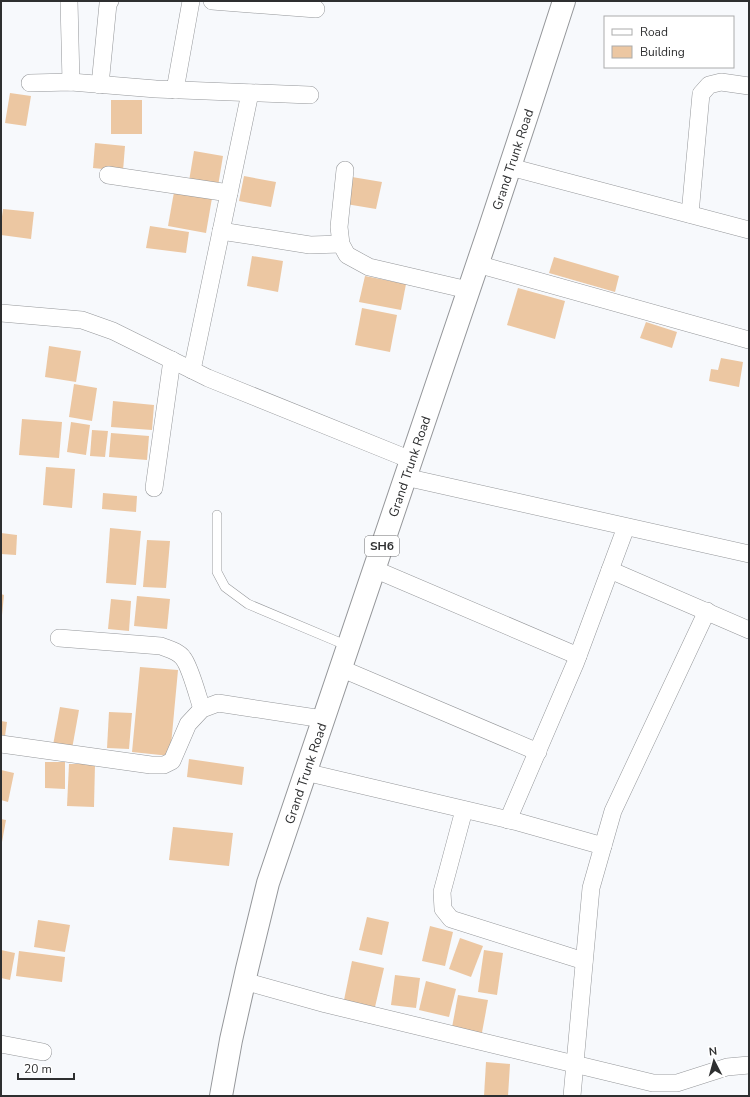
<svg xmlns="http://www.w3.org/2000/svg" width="750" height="1097" viewBox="0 0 750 1097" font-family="'Nunito Sans',sans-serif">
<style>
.building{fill:#ecc7a2}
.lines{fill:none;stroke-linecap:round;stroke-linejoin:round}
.service-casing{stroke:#95979a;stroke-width:10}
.minor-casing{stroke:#95979a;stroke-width:18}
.primary-casing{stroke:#95979a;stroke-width:24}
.service{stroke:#fff;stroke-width:9}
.minor{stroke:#fff;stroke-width:17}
.primary{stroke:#fff;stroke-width:22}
.labels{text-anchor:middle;stroke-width:3.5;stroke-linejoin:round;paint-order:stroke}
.shield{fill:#fff;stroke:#6d6d6e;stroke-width:1}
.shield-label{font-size:12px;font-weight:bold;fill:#2e2f30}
.street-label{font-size:13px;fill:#2e2f30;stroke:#fff}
</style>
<rect width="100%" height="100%" fill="#f7f9fc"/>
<g class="building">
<path d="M10,93l21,3 -5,30 -21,-3z"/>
<rect x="111" y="100" width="31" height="34"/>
<path d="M95,143l30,3 -2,25 -30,-3z"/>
<path d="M194,151l29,5 -5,30 -29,-5z"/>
<path d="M244,176l32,6 -5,25 -32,-6z"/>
<path d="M352,177l30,5 -6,27 -30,-5z"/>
<path d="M174,192l38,6 -6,35 -38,-7z"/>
<path d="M3,209l31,3 -3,27 -30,-4v-11z"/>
<path d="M150,226l39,6 -3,21 -40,-5z"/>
<path d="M252,256l31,5 -5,31 -31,-6z"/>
<path d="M554,257l65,19 -4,16 -66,-19z"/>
<path d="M365,276l41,8 -5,26 -42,-8z"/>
<path d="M518,288l47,13 -10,38 -48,-14z"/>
<path d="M362,308l35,7 -7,37 -35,-7z"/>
<path d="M646,322l31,10 -5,16 -32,-10z"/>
<path d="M49,346l32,5 -5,31 -31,-5z"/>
<path d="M721,358l22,4 -4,25 -30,-6 2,-12 7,1z"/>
<path d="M74,384l23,4 -5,33 -23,-4z"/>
<path d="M113,401l41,4 -2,25 -41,-3z"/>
<path d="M22,419l40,3 -3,36 -40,-3z"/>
<path d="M71,422l19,3 -4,30 -19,-3z"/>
<path d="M92,430l16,1 -3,26 -15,-1z"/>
<path d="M111,433l38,3 -2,24 -38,-3z"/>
<path d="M46,467l29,2 -3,39 -29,-3z"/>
<path d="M103,493l34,3 -1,16 -34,-3z"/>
<path d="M110,528l31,3 -5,54 -30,-2z"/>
<path d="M1,533l16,2 -1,20 -15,-1z"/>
<path d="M147,540l23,1 -4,47 -23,-1z"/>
<path d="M1,594l3,1 -2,20h-1z"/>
<path d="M137,596l33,3 -3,30 -33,-3z"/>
<path d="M111,599l20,2 -2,30 -21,-2z"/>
<path d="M140,667l38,3 -8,86 -38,-4z"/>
<path d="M60,707l19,3 -7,39 -19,-4z"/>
<path d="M109,712l23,1 -3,36 -22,-1z"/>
<path d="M1,721l6,1 -2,14h-4z"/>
<path d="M189,759l55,8 -2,18 -55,-8z"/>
<path d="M45,762h20v27l-20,-1z"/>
<path d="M69,764h26l-1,43 -27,-1z"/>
<path d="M1,770l13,3 -6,29 -7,-2z"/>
<path d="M1,819l5,1 -4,22h-1z"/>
<path d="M173,827l60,6 -4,33 -60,-6z"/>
<path d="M367,917l22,5 -7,33 -23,-5z"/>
<path d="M38,920l32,5 -5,27 -31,-5z"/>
<path d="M430,926l23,6 -8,34 -23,-5z"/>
<path d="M460,938l23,8 -12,31 -22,-8z"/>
<path d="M1,950l14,3 -5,27 -9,-2z"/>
<path d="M484,950l19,3 -6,42 -19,-3z"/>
<path d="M19,951l46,6 -3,25 -46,-6z"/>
<path d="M352,961l32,7 -9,39 -31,-7z"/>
<path d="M395,975l25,3 -4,30 -25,-3z"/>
<path d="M426,981l30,8 -7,28 -30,-7z"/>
<path d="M458,995l30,5 -7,38 -30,-5z"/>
<path d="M486,1062l24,2 -2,32h-24z"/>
</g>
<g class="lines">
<g class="service-casing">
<path id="service" d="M217,515v57l8,15 23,17 100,42"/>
</g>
<g class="minor-casing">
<g id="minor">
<path d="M69,1l2,81"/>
<path d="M212,1l104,8"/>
<path d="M30,83l41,-1 85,7 154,6"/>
<path d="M100,85l8,-81 2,-3"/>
<path d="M175,90l16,-89"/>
<path d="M510,167l239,63"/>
<path d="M345,170l-6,57 2,17 6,11 22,12 99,23"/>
<path d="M108,175l121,18"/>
<path d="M690,214l11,-120 8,-9 12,-3 28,4"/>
<path d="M221,231l89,14 31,-1"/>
<path d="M477,264l272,76"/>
<path d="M1,313l81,7 31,11 95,47 203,82"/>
<path d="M192,370l58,-277"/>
<path d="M405,477l344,77"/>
<path d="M154,488l18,-128"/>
<path d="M374,569l204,87"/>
<path d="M610,570l139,60"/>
<path d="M59,638l102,8c7,3 17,5 22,12 7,8 15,39 19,51"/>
<path d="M340,668l198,84"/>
<path d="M1,744l150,21h13l8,-4 16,-37 14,-15 16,-6 105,16"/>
<path d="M305,772l213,50 85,24"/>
<path d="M464,810l-22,82 1,17 8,10 133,42"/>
<path d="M508,820l67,-156 51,-137"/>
<path d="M244,981l82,23 327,79h24l50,-16 22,-2"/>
<path d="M1,1044l42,8"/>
<path d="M572,1096l19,-208 22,-77 94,-200"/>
</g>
</g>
<g class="primary-casing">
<g id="primary">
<path id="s1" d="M221,1096l10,-56 16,-71 21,-86 221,-653 40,-121 35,-108"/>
</g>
</g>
<use href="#service" class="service"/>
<use href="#minor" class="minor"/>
<use href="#primary" class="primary"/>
</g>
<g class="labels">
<rect class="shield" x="365" y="536" width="34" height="20" rx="3"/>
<g class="shield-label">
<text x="382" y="550">SH6</text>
</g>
<g class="street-label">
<text dy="5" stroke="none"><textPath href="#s1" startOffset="982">Grand Trunk Road</textPath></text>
<text dy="5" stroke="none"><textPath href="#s1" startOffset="658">Grand Trunk Road</textPath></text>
<text dy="5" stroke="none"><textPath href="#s1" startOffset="334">Grand Trunk Road</textPath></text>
</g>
</g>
<rect width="750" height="1097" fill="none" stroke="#2e2f30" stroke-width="4"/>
<rect x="604" y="16" width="130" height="52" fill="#ffffff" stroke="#abacac"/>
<rect x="612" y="29" width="20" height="6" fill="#ffffff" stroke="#abacac"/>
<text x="640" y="36" font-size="12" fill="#2e2f30">Road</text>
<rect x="612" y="46" width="20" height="12" fill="#ecc7a2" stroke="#abacac"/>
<text x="640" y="56" font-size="12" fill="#2e2f30">Building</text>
<g transform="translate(714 1061) rotate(354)" stroke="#ffffff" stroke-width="3" paint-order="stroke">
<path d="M0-3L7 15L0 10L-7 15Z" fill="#2e2f30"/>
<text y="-6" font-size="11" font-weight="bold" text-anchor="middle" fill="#2e2f30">N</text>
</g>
<path d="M18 1073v6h56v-6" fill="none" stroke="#2e2f30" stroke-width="2"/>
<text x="24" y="1073" font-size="12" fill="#2e2f30" stroke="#ffffff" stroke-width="3" paint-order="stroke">20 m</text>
</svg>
